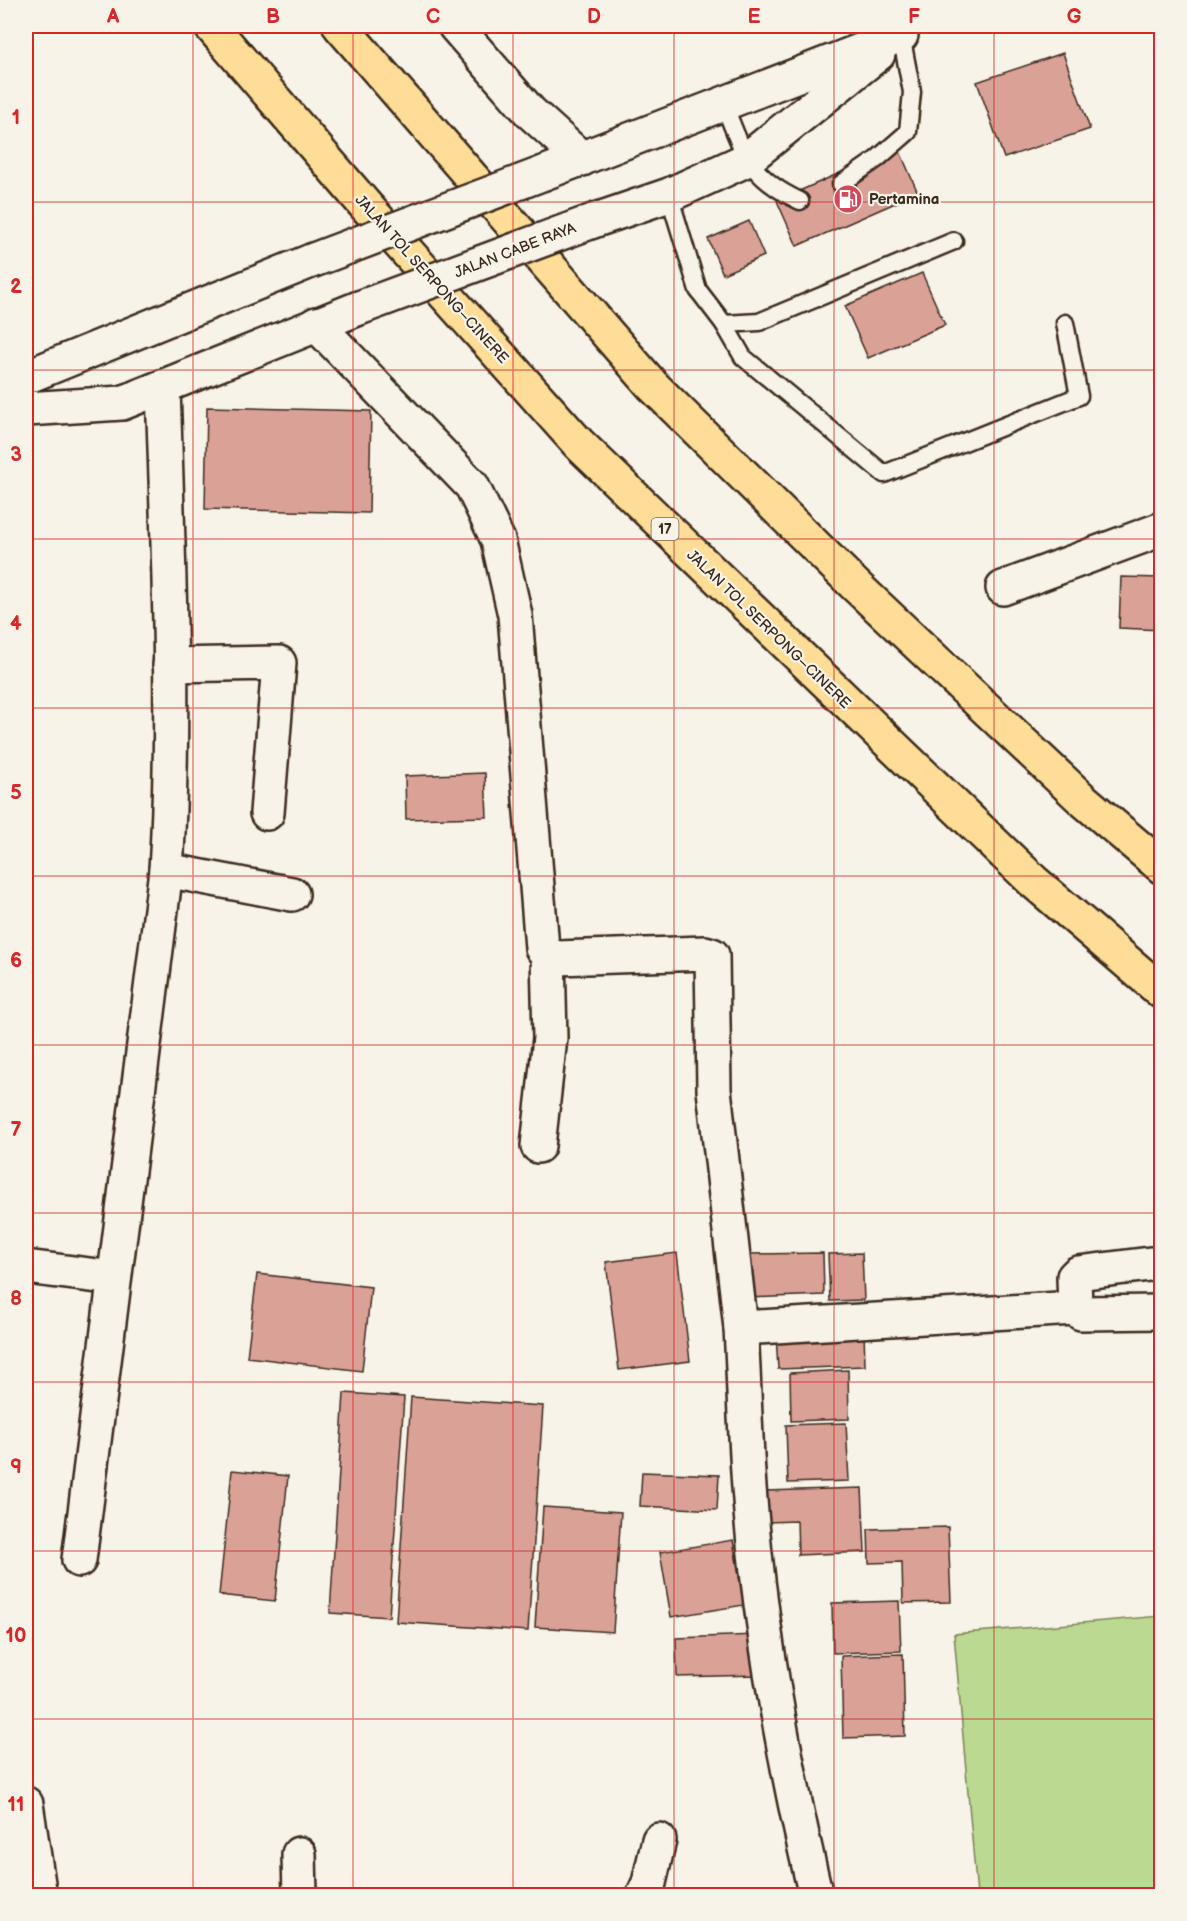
<svg xmlns="http://www.w3.org/2000/svg" width="1187" height="1921" viewBox="0 0 1187 1921" font-family="'Balsamiq Sans',sans-serif">
<style>
.green{fill:#bbd991;stroke:#7b8258;stroke-width:1.5}
.building{fill:#daa197;stroke:#3b2a1e;stroke-width:1.5}
.lines{fill:none;stroke-linecap:round;stroke-linejoin:round}
.service-casing{stroke:#3b2a1e;stroke-width:21}
.minor-casing{stroke:#3b2a1e;stroke-width:38}
.secondary-casing{stroke:#3b2a1e;stroke-width:38}
.motorway-casing{stroke:#3b2a1e;stroke-width:38}
.service{stroke:#f7f3e8;stroke-width:16}
.minor{stroke:#f7f3e8;stroke-width:33}
.secondary{stroke:#f7f3e8;stroke-width:33}
.motorway{stroke:#fedd96;stroke-width:33}
.secondary-bridge-casing{stroke:#3b2a1e;stroke-width:38;stroke-linecap:butt}
.secondary-bridge{stroke:#f7f3e8;stroke-width:33}
.grid{fill:none;stroke:#d62828;stroke-width:1.5;stroke-opacity:0.55}
.labels{text-anchor:middle;stroke-width:4.5;stroke-linejoin:round;paint-order:stroke}
.shield{fill:#f7f3e8;stroke:#73665b;stroke-width:1.5}
.shield-label{font-size:14px;font-weight:bold;fill:#3b2a1e}
.poi-label{font-size:15px;font-weight:bold;fill:#3b2a1e;stroke:#f7f3e8;text-anchor:start}
.street-label{font-size:15px;fill:#3b2a1e;stroke:#f7f3e8}
.neatline{fill:none;stroke:#d62828;stroke-width:2}
.grid-label{font-size:20px;text-anchor:middle;font-weight:bold;fill:#d62828}
</style>
<rect width="100%" height="100%" fill="#f7f3e8"/>
<filter id="ink" filterUnits="userSpaceOnUse"><feTurbulence type="fractalNoise" baseFrequency=".0167" numOctaves="2"/><feDisplacementMap in="SourceGraphic" scale="12" xChannelSelector="R" yChannelSelector="G"/><feConvolveMatrix kernelMatrix="1 2 1 2 8 2 1 2 1" color-interpolation-filters="sRGB"/></filter>
<g filter="url(#ink)">
<path class="green" d="M1161,1616v279h-184l-23,-261z"/>
<g class="building">
<path d="M1063,53l27,76 -86,29 -27,-76z"/>
<path d="M898,147l20,46 -121,53 -20,-45z"/>
<path d="M749,221l15,35 -41,18 -15,-35z"/>
<path d="M922,273l23,52 -77,33 -23,-52z"/>
<path d="M207,407l164,4 -2,102 -164,-4z"/>
<path d="M1121,577l41,1v52l-43,-2z"/>
<path d="M485,773l2,44 -81,2 -1,-43z"/>
<path d="M677,1253l13,108 -71,9 -13,-108z"/>
<path d="M823,1253l1,42 -76,3 -1,-44z"/>
<path d="M862,1253l2,47 -34,1 -2,-47z"/>
<path d="M257,1274l114,13 -9,84 -115,-14z"/>
<path d="M864,1331l1,35 -87,3 -2,-35z"/>
<path d="M848,1370l1,49 -58,2 -1,-48z"/>
<path d="M344,1393l60,4 -15,220 -59,-4z"/>
<path d="M411,1397l132,9 -15,225 -132,-9z"/>
<path d="M846,1423l3,58 -61,2 -2,-58z"/>
<path d="M232,1470l56,6 -13,125 -56,-6z"/>
<path d="M642,1472l77,3 -2,35 -77,-4z"/>
<path d="M862,1488l3,64 -67,3 -1,-34 -31,1v-31z"/>
<path d="M543,1507l78,5 -8,120 -78,-5z"/>
<path d="M948,1527l3,75 -48,1 -1,-41 -33,1 -1,-34z"/>
<path d="M733,1540l11,65 -73,12 -11,-65z"/>
<path d="M899,1601l2,50 -68,2 -1,-50z"/>
<path d="M757,1635l1,40 -81,2 -1,-39z"/>
<path d="M903,1654l2,82 -62,2 -2,-82z"/>
</g>
<g class="lines">
<g class="service-casing">
<g id="service">
<path d="M723,102c20,50 25,75 77,99"/>
<path d="M841,184l36,-25 31,-27 4,-40 -11,-57"/>
<path d="M669,195l29,95 26,34 35,-2 195,-81"/>
<path d="M724,324l19,33 141,117 195,-78 -14,-73"/>
</g>
</g>
<g class="minor-casing">
<g id="minor">
<path d="M455,26l75,86 52,47"/>
<path d="M316,324l156,162 26,54 17,75 27,333 6,6 9,4 148,-5 7,2 2,135 27,238 334,-20 6,5 81,-1"/>
<path d="M1003,588l159,-59"/>
<path d="M170,665l109,-2 -12,150"/>
<path d="M166,870l126,24"/>
<path d="M538,1146l12,-108 -2,-84"/>
<path d="M26,1267l88,11"/>
<path d="M1075,1308l-1,-31 4,-4 72,-9"/>
<path d="M741,1328c3,53 4,106 8,159 10,138 35,275 67,409"/>
<path d="M79,1560l87,-690c10,-160 2,-322 -3,-483"/>
<path d="M26,1804l14,92"/>
<path d="M299,1854l1,42"/>
<path d="M643,1896l6,-13 10,-43"/>
</g>
</g>
<g class="secondary-casing">
<g id="secondary">
<path d="M544,173l357,-138"/>
<path d="M593,221l76,-26 77,-35 132,-106"/>
<path d="M26,377l285,-116"/>
<path d="M26,409l96,-6 237,-95"/>
</g>
</g>
<g class="motorway-casing">
<g id="motorway">
<path d="M211,26l155,180 213,238 454,437 129,111"/>
<path d="M340,26l313,360 203,200 226,213 80,68"/>
</g>
</g>
<use href="#service" class="service"/>
<use href="#minor" class="minor"/>
<use href="#secondary" class="secondary"/>
<use href="#motorway" class="motorway"/>
<g class="secondary-bridge-casing">
<g id="secondary-bridge">
<path d="M311,261l233,-88"/>
<path d="M359,308l234,-87"/>
</g>
</g>
<use href="#secondary-bridge" class="secondary-bridge"/>
</g>
</g>
<path class="grid" d="M193,26v1870M353,26v1870M513,26v1870M674,26v1870M834,26v1870M994,26v1870M26,202h1136M26,370h1136M26,539h1136M26,708h1136M26,876h1136M26,1045h1136M26,1213h1136M26,1382h1136M26,1551h1136M26,1719h1136"/>
<defs>
<g id="fuel-disc" transform="scale(1.5)"><circle r="9.5" fill="#d1495b" stroke="#f7f3e8"/><path d="M-5.5-6h7V0h2V4h1.3V-2.5L3-4.5l.8-.8L6-3V5H2.5V1h-1V6h-7ZM-4.2-4.7v3.2H.2V-4.7Z" fill="#fff"/></g>
</defs>
<g fill-rule="evenodd">
<use href="#fuel-disc" x="848" y="199"/>
</g>
<g class="labels">
<rect class="shield" x="651.5" y="518" width="27" height="22" rx="4.5"/>
<g class="shield-label">
<text x="665" y="534">17</text>
</g>
<g class="poi-label">
<text x="869" y="204">Pertamina</text>
</g>
<g class="street-label">
<text transform="translate(515 250) rotate(-21)" y="5">JALAN CABE RAYA</text>
<text transform="translate(432 279) rotate(48)" y="5">JALAN TOL SERPONG–CINERE</text>
<text transform="translate(769 629) rotate(44)" y="5">JALAN TOL SERPONG–CINERE</text>
</g>
</g>
<rect width="1187" height="1921" fill="none" stroke="#f7f3e8" stroke-width="66"/>
<rect x="33" y="33" width="1121" height="1855" class="neatline"/>
<g class="grid-label">
<text x="113" y="23">A</text>
<text x="273" y="23">B</text>
<text x="433" y="23">C</text>
<text x="594" y="23">D</text>
<text x="754" y="23">E</text>
<text x="914" y="23">F</text>
<text x="1074" y="23">G</text>
<text x="16" y="124">1</text>
<text x="16" y="293">2</text>
<text x="16" y="461">3</text>
<text x="16" y="630">4</text>
<text x="16" y="799">5</text>
<text x="16" y="967">6</text>
<text x="16" y="1136">7</text>
<text x="16" y="1305">8</text>
<text x="16" y="1473">9</text>
<text x="16" y="1642">10</text>
<text x="16" y="1811">11</text>
</g>
</svg>
